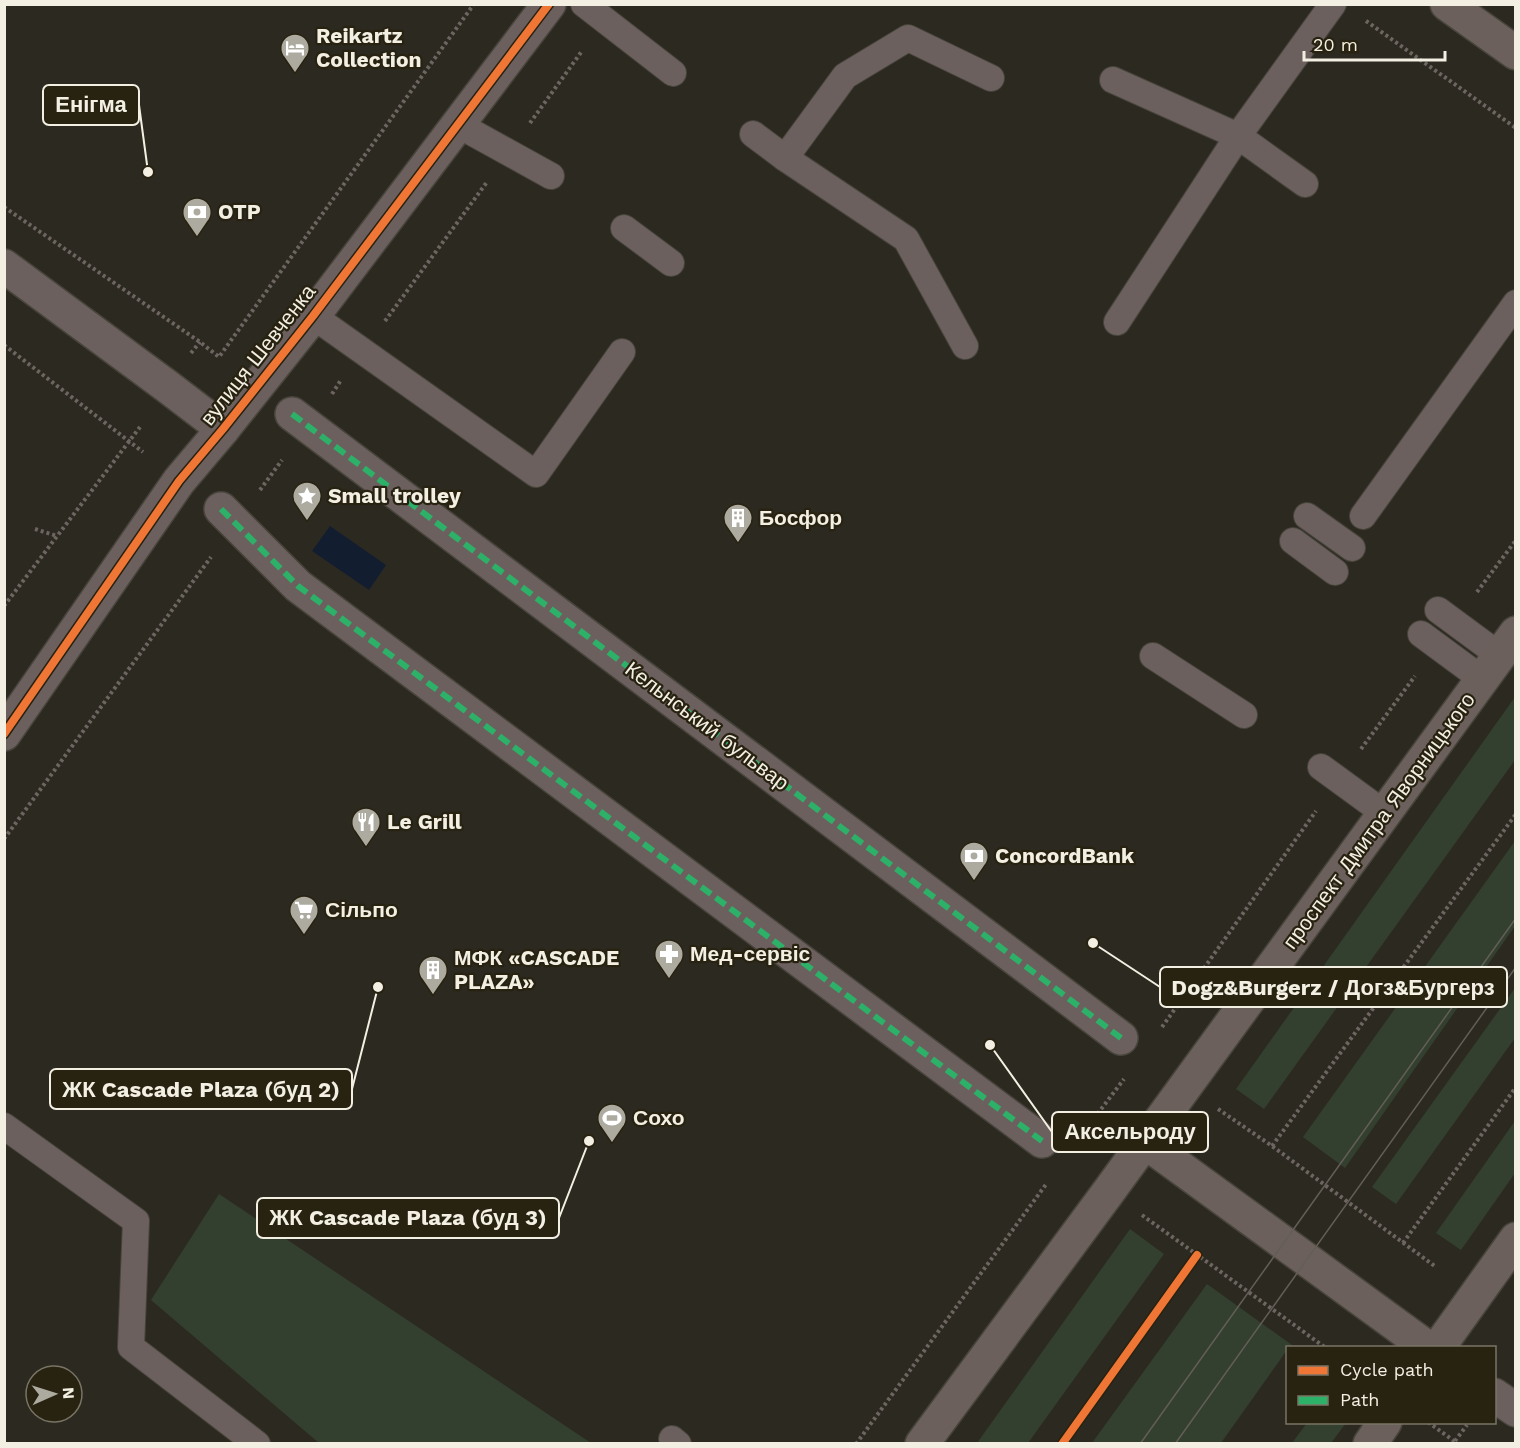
<svg xmlns="http://www.w3.org/2000/svg" width="1520" height="1448" viewBox="0 0 1520 1448" font-family="'Work Sans',sans-serif">
<style>
.green{fill:#334030}
.water{fill:#121e30}
.lines{fill:none;stroke-linecap:round;stroke-linejoin:round}
.service-casing{stroke:#47443c;stroke-width:28}
.pedestrian-casing{stroke:#47443c;stroke-width:36}
.minor-casing{stroke:#47443c;stroke-width:36}
.primary-casing{stroke:#47443c;stroke-width:36}
.path{stroke:#6d6561;stroke-width:4;stroke-dasharray:3 3;stroke-linecap:butt}
.service{stroke:#6c605e;stroke-width:26}
.pedestrian{stroke:#6c605e;stroke-width:33}
.minor{stroke:#6c605e;stroke-width:33}
.primary{stroke:#6c605c;stroke-width:33}
.tram{stroke:#635e57;stroke-width:1.5}
.quiet{stroke:#2db169;stroke-width:6;stroke-dasharray:12 6;stroke-linecap:butt}
.cycleway-casing{stroke:#282211;stroke-width:11}
.cycleway{stroke:#f07635;stroke-width:8}
.labels{text-anchor:middle;stroke-width:4.5;stroke-linejoin:round;paint-order:stroke}
.poi-label{font-size:21px;font-weight:bold;fill:#f3efe3;stroke:#282211;text-anchor:start}
.street-label{font-size:21px;fill:#f3efe3;stroke:#282211}
.leader{fill:none;stroke:#f3efe3;stroke-width:2}
.callout-dot{fill:#f3efe3;stroke:#282211;stroke-width:2}
.callout{fill:#282211;stroke:#f3efe3;stroke-width:2}
.callout-label{font-size:22px;text-anchor:middle;font-weight:bold;fill:#f3efe3}
</style>
<rect width="100%" height="100%" fill="#2c2920"/>
<g class="green">
<path d="M1515,697v63l-251,349 -28,-20z"/>
<path d="M1515,841v85l-170,242 -42,-31z"/>
<path d="M1515,988v50l-119,166 -24,-17z"/>
<path d="M1515,1121v52l-54,77 -25,-17z"/>
<path d="M219,1194l372,249h-272l-168,-143z"/>
<path d="M1130,1229l34,25 -136,189h-51z"/>
<path d="M1207,1284l85,61 -2,2 -2,1 -1,2 -66,93h-129z"/>
<path d="M1307,1423v-1l39,1 -15,20h-39z"/>
</g>
<path class="water" d="M330,526l56,39 -17,25 -57,-39z"/>
<g class="lines">
<g class="service-casing">
<g id="service">
<path d="M584,4l89,69"/>
<path d="M1113,80l125,56 95,-132"/>
<path d="M457,124l94,52"/>
<path d="M753,134l32,24 60,-82 63,-38 83,40"/>
<path d="M785,158l121,81 59,107"/>
<path d="M624,228l47,35"/>
<path d="M313,316l223,158 86,-122"/>
<path d="M1117,322l121,-186 67,48"/>
<path d="M1307,516l45,32"/>
<path d="M1363,516l153,-213"/>
<path d="M1293,541l42,31"/>
<path d="M1438,610l61,45"/>
<path d="M1421,634l61,45"/>
<path d="M1153,656l91,59"/>
<path d="M1321,767l63,46"/>
<path d="M4,1126l132,95 -5,126 126,97"/>
<path d="M672,1439l6,5"/>
</g>
</g>
<g class="pedestrian-casing">
<g id="pedestrian">
<path d="M292,414l829,624"/>
<path d="M221,509l77,77 744,555"/>
</g>
</g>
<g class="minor-casing">
<g id="minor">
<path d="M4,266l164,121 55,42"/>
<path d="M4,734l175,-253 44,-52 90,-113 236,-312"/>
<path d="M1494,1395l22,15"/>
</g>
</g>
<g class="primary-casing">
<g id="primary">
<path d="M1447,4l69,49"/>
<path d="M1145,1142l283,206"/>
<path d="M1438,1348l78,-109"/>
<path d="M922,1444l187,-253 407,-558"/>
<path d="M1370,1444l15,-22"/>
</g>
</g>
<g class="path">
<path d="M1366,21l150,107"/>
<path d="M530,123l52,-72"/>
<path d="M4,207l196,135 19,15 255,-353"/>
<path d="M385,321l102,-139"/>
<path d="M4,345l139,107"/>
<path d="M191,353l9,-11"/>
<path d="M332,394l9,-14"/>
<path d="M260,490l22,-30"/>
<path d="M35,529l22,7"/>
<path d="M1477,592l39,-52"/>
<path d="M4,606l136,-179"/>
<path d="M1361,749l54,-73"/>
<path d="M4,839l207,-282"/>
<path d="M1162,1027l154,-216"/>
<path d="M1218,1109l54,37 164,121"/>
<path d="M1083,1133l41,-54"/>
<path d="M1272,1146l244,-332"/>
<path d="M1142,1215l184,133"/>
<path d="M1403,1243l113,-156"/>
<path d="M1428,1422l30,22"/>
<path d="M1455,1441l12,-16"/>
<path d="M856,1444l191,-261"/>
</g>
<use href="#service" class="service"/>
<use href="#pedestrian" class="pedestrian"/>
<use href="#minor" class="minor"/>
<use href="#primary" class="primary"/>
<g class="tram">
<path d="M1140,1444l376,-526"/>
<path d="M1175,1444l341,-477"/>
</g>
<g class="quiet">
<path d="M292,414l829,624"/>
<path d="M221,509l77,77 744,555"/>
</g>
<g class="cycleway-casing">
<g id="cycleway">
<path d="M4,734l175,-253 44,-52 90,-113 236,-312"/>
<path d="M1062,1444l135,-189"/>
</g>
</g>
<use href="#cycleway" class="cycleway"/>
</g>
<defs>
<g id="hotel-pin" transform="scale(1.5)"><path d="M0 17L-7.5 6A9.5 9.5 0 1 1 7.5 6Z" fill="#adaa9f" stroke="#282211"/><path d="M-6-4.5h1.5V1H6V5H4.5V3h-9V5H-6ZM-4 0a1.8 1.8 0 1 1 3.6 0ZM.5 0V-2.5h3Q6-2.5 6 0Z" fill="#fff"/></g>
<g id="bank-pin" transform="scale(1.5)"><path d="M0 17L-7.5 6A9.5 9.5 0 1 1 7.5 6Z" fill="#adaa9f" stroke="#282211"/><path d="M-6-4H6V4H-6ZM0-2.3a2.3 2.3 0 1 0 0 4.6a2.3 2.3 0 1 0 0-4.6Z" fill="#fff"/></g>
<g id="sight-pin" transform="scale(1.5)"><path d="M0 17L-7.5 6A9.5 9.5 0 1 1 7.5 6Z" fill="#adaa9f" stroke="#282211"/><path d="M0-6L1.8-2.2L6-1.7L2.9 1.2L3.7 5.4L0 3.3L-3.7 5.4L-2.9 1.2L-6-1.7L-1.8-2.2Z" fill="#fff"/></g>
<g id="building-pin" transform="scale(1.5)"><path d="M0 17L-7.5 6A9.5 9.5 0 1 1 7.5 6Z" fill="#adaa9f" stroke="#282211"/><path d="M-4-6H4V6H1V3H-1V6H-4ZM-2.5-4.3h1.7v1.8h-1.7ZM.8-4.3h1.7v1.8H.8ZM-2.5-1h1.7V.8h-1.7ZM.8-1h1.7V.8H.8Z" fill="#fff"/></g>
<g id="restaurant-pin" transform="scale(1.5)"><path d="M0 17L-7.5 6A9.5 9.5 0 1 1 7.5 6Z" fill="#adaa9f" stroke="#282211"/><path d="M-5-6h1v4h1v-4h1v4h1v-4h1v5L-1.5 .5V6h-2V.5L-5-1ZM5-6V6H3V1.5H1.5Q1.5-4 5-6Z" fill="#fff"/></g>
<g id="supermarket-pin" transform="scale(1.5)"><path d="M0 17L-7.5 6A9.5 9.5 0 1 1 7.5 6Z" fill="#adaa9f" stroke="#282211"/><path d="M-6-5.5h2.5l.6 2H6L4.5 2H-2.5L-4.4-4H-6ZM-1.5 3.2a1.3 1.3 0 1 0 .1 0ZM3 3.2a1.3 1.3 0 1 0 .1 0Z" fill="#fff"/></g>
<g id="pharmacy-pin" transform="scale(1.5)"><path d="M0 17L-7.5 6A9.5 9.5 0 1 1 7.5 6Z" fill="#adaa9f" stroke="#282211"/><path d="M-2-6h4v4h4v4h-4v4h-4v-4h-4v-4h4Z" fill="#fff"/></g>
<g id="stadium-pin" transform="scale(1.5)"><path d="M0 17L-7.5 6A9.5 9.5 0 1 1 7.5 6Z" fill="#adaa9f" stroke="#282211"/><path d="M0-5a6.5 5 0 1 0 0 10a6.5 5 0 1 0 0-10ZM-3.5-1.8h7v3.6h-7Z" fill="#fff"/></g>
</defs>
<g fill-rule="evenodd">
<use href="#hotel-pin" x="295" y="48"/>
<use href="#bank-pin" x="197" y="212"/>
<use href="#sight-pin" x="307" y="496"/>
<use href="#building-pin" x="738" y="518"/>
<use href="#restaurant-pin" x="366" y="822"/>
<use href="#bank-pin" x="974" y="856"/>
<use href="#supermarket-pin" x="304" y="910"/>
<use href="#pharmacy-pin" x="669" y="954"/>
<use href="#building-pin" x="433" y="970"/>
<use href="#stadium-pin" x="612" y="1118"/>
</g>
<g class="labels">
<g class="poi-label">
<text x="316" y="43">Reikartz<tspan x="316" dy="24">Collection</tspan></text>
<text x="218" y="219">OTP</text>
<text x="328" y="503">Small trolley</text>
<text x="759" y="525">Босфор</text>
<text x="387" y="829">Le Grill</text>
<text x="995" y="863">ConcordBank</text>
<text x="325" y="917">Сільпо</text>
<text x="690" y="961">Мед-сервіс</text>
<text x="454" y="965">МФК «CASCADE<tspan x="454" dy="24">PLAZA»</tspan></text>
<text x="633" y="1125">Сохо</text>
</g>
<g class="street-label">
<text transform="translate(258 355) rotate(-52)" y="7">вулиця Шевченка</text>
<text transform="translate(707 726) rotate(37)" y="7">Кельнський бульвар</text>
<text transform="translate(1379 821) rotate(-54)" y="7">проспект Дмитра Яворницького</text>
</g>
</g>
<path class="leader" d="M148 172L139 105M1093 943L1160 987M378 987L352 1089M990 1045L1052 1132M589 1141L559 1218"/>
<g class="callout-dot">
<circle cx="148" cy="172" r="6"/>
<circle cx="1093" cy="943" r="6"/>
<circle cx="378" cy="987" r="6"/>
<circle cx="990" cy="1045" r="6"/>
<circle cx="589" cy="1141" r="6"/>
</g>
<g class="callout">
<rect x="43" y="85" width="96" height="40" rx="6"/>
<rect x="1160" y="967" width="347" height="40" rx="6"/>
<rect x="50" y="1069" width="302" height="40" rx="6"/>
<rect x="1052" y="1112" width="156" height="40" rx="6"/>
<rect x="257" y="1198" width="302" height="40" rx="6"/>
</g>
<g class="callout-label">
<text x="91" y="112">Енігма</text>
<text x="1333" y="995">Dogz&amp;Burgerz / Догз&amp;Бургерз</text>
<text x="201" y="1097">ЖК Cascade Plaza (буд 2)</text>
<text x="1130" y="1139">Аксельроду</text>
<text x="408" y="1225">ЖК Cascade Plaza (буд 3)</text>
</g>
<rect width="1520" height="1448" fill="none" stroke="#f3efe3" stroke-width="12"/>
<rect x="1286" y="1346" width="210" height="78" fill="#282211" stroke="#797465" stroke-width="1.5"/>
<rect x="1298" y="1366" width="30" height="9" fill="#f07635" stroke="#797465" stroke-width="1.5"/>
<text x="1340" y="1376" font-size="18" fill="#f3efe3">Cycle path</text>
<rect x="1298" y="1396" width="30" height="9" fill="#2db169" stroke="#797465" stroke-width="1.5"/>
<text x="1340" y="1406" font-size="18" fill="#f3efe3">Path</text>
<g transform="translate(54 1394) rotate(87)"><circle r="28" fill="#282211" stroke="#797465" stroke-width="1.5"/>
<path d="M0-4.5L10 22L0 15L-10 22Z" fill="#adaa9f"/>
<text y="-9" font-size="16" font-weight="bold" text-anchor="middle" fill="#f3efe3">N</text>
</g>
<path d="M1304 51v9h141v-9" fill="none" stroke="#f3efe3" stroke-width="3"/>
<text x="1313" y="51" font-size="18" fill="#f3efe3" stroke="#282211" stroke-width="4.5" paint-order="stroke">20 m</text>
</svg>
